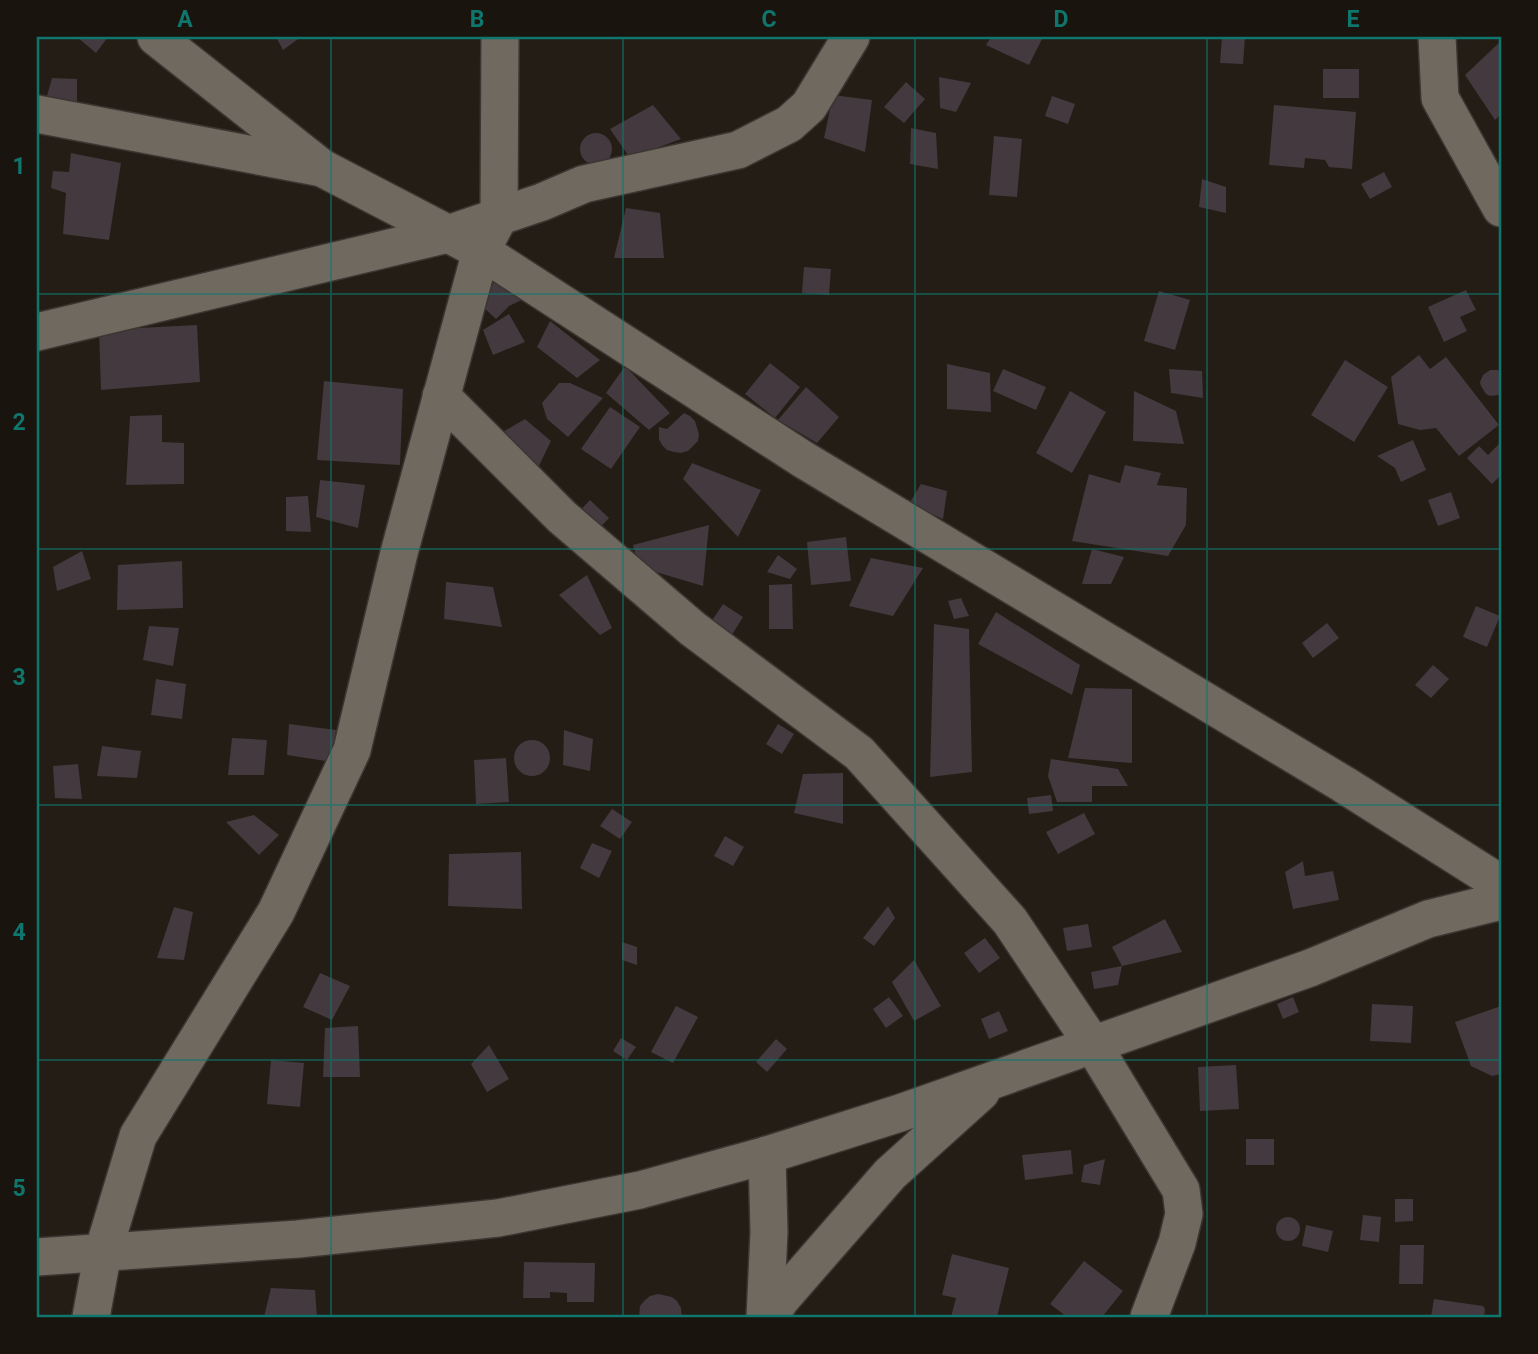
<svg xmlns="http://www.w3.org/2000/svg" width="1538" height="1354" viewBox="0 0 1538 1354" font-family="Roboto,sans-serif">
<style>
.building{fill:#43393e}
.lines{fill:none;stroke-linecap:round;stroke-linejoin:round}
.minor-casing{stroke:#3b3632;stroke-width:40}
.minor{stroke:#706960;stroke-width:37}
.grid{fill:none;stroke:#0f766e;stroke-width:2;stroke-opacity:0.55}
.neatline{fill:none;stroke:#0f766e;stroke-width:2.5}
.grid-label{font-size:23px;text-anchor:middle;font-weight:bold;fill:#0f766e}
</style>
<rect width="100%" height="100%" fill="#231d15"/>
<g class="building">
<path d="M77,37h31l-12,16z"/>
<path d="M276,37h25l-18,13z"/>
<path d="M991,37h52l-14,28 -43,-20z"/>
<path d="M1222,37h23l-2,27 -23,-1z"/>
<path d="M1501,41v73l-6,6 -30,-45z"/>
<rect x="1323" y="69" width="36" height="29"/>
<path d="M939,77l32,6 -15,29 -16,-4z"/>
<path d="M52,78l25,1v27l-32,-3z"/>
<path d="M906,82l19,17 -21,24 -20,-16z"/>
<path d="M833,95l39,5 -7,52 -41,-14z"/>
<path d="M1052,96l23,8 -7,20 -23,-8z"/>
<path d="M653,105l28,34 -51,19 -20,-29z"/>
<path d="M1274,105l82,7 -4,57 -23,-2 -4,-7 -20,-2 -1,10 -35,-3z"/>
<path d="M911,128l25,5 2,36 -28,-5z"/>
<circle cx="596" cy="149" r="16"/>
<path d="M994,136l28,3 -5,58 -28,-2z"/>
<path d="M71,153l50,10 -12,77 -46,-6 3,-41 -15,-5 2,-17 16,1z"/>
<path d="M1384,172l8,15 -22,12 -9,-15z"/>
<path d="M1202,179l24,8v26l-27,-6z"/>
<path d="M626,208l34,5 4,45h-50z"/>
<path d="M804,267l27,2 -2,26 -27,-2z"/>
<path d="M496,277l28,22 -15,7 -13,13 -14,-13z"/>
<path d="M1466,290l10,20 -16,7 7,14 -23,11 -16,-35z"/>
<path d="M1159,291l31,9 -15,50 -31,-9z"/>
<path d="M509,314l16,28 -32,13 -10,-25z"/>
<path d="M550,321l50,39 -23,18 -40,-31z"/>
<path d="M197,325l3,57 -99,8 -2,-60z"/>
<path d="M1419,355l11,14 16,-12 53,68 -40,31 -23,-28 -16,2 -22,-6 -7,-47z"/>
<path d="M1345,360l43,27 -34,55 -43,-27z"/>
<path d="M770,363l30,24 -25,31 -30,-24z"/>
<path d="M947,364l43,9 1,39 -44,-3z"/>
<path d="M625,366l45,47 -21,17 -43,-37z"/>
<path d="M1003,369l43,18 -10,23 -43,-19z"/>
<path d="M1169,369l33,2 1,27 -32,-5z"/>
<path d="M1490,370h8l3,2v22l-2,1 -9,1 -4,-2 -5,-8 -1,-4 3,-7z"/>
<path d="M324,381l79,8 -3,76 -83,-5z"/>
<path d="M559,383h11l33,15 -35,39 -21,-18 -5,-16z"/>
<path d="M806,387l33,30 -22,26 -39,-23z"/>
<path d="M1070,391l36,21 -34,61 -36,-20z"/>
<path d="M1134,391l42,20 8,33 -51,-3z"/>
<path d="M610,407l30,20 -29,42 -30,-20z"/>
<path d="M684,413l6,3 5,5 4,13 -1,7 -10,10 -7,2 -7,-1 -7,-2 -5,-5 -3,-6v-12l8,2z"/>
<path d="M162,415v27l22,1v41l-58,1 4,-69z"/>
<path d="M525,419l26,22 -13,27 -42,-32z"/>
<path d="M1413,440l13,30 -25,12 -6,-14 -18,-12z"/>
<path d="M1501,442v33l-9,9 -25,-26 12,-12 9,9z"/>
<path d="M692,463l69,27 -23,47 -55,-58z"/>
<path d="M1125,465l36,8 -4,12 30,3 -1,37 -18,31 -96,-15 17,-67 31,9z"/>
<path d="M320,480l45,5 -7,43 -42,-11z"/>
<path d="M921,484l26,7 -4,28 -34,-15z"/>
<path d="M1451,492l9,26 -22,8 -10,-26z"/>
<path d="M308,496l3,36 -25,-1v-34z"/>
<path d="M590,500l19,18 -15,16 -19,-18z"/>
<path d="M709,525l-6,61 -64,-19 -6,-22z"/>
<path d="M846,537l5,44 -40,4 -4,-43z"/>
<path d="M1092,549l32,8 -13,27h-29z"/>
<path d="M82,551l9,28 -34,12 -4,-24z"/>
<path d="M778,555l19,14 -7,10 -23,-7z"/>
<path d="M871,558l52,10 -30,48 -44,-10z"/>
<path d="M182,561l1,47 -66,2 1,-45z"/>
<path d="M587,575l25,53 -12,7 -41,-40z"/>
<path d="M446,582l47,5 9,40 -58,-8z"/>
<path d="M792,584l1,45h-24v-44z"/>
<path d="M961,598l8,18 -15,3 -6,-18z"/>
<path d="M723,604l20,13 -13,21 -21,-13z"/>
<path d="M1476,606l24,10 -13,31 -24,-10z"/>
<path d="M996,612l84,53 -8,30 -94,-51z"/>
<path d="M1327,623l12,15 -26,20 -11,-15z"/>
<path d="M934,624l35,5 3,143 -42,5z"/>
<path d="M149,626l30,2 -6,38 -30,-6z"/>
<path d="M1433,665l16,14 -18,19 -16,-13z"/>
<path d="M156,679l30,5 -4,35 -31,-4z"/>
<path d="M1085,688l47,1v74l-64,-5z"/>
<path d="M289,724l47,6 -4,32 -45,-7z"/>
<path d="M778,724l16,10 -12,20 -16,-10z"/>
<path d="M564,730l29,9 -3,32 -27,-6z"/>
<path d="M232,738l35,2 -3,35h-36z"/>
<circle cx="532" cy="758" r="18"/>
<path d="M102,746l39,5 -4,27 -40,-2z"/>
<path d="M506,758l3,44 -33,2 -2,-44z"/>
<path d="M1051,759l67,10 10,17h-36v16h-35l-9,-26z"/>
<path d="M78,764l4,35 -27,-1 -2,-32z"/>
<path d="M843,773v51l-49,-11 9,-39z"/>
<path d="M1051,795l2,16 -24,3 -2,-16z"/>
<path d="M612,809l20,13 -12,17 -20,-13z"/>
<path d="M1084,813l11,21 -37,20 -12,-22z"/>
<path d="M254,815l25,20 -20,20 -33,-33z"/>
<path d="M725,836l19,11 -11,19 -19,-10z"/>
<path d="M592,843l20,8 -13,27 -19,-10z"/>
<path d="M521,852l1,57 -74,-3 1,-52z"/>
<path d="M1303,861l2,15 28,-5 6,29 -46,9 -8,-37z"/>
<path d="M888,906l7,12 -21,28 -11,-8z"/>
<path d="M174,907l19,5 -9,48 -27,-2z"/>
<path d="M1165,919l17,33 -60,14 -4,19 -24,4 -3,-17 31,-6 -10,-19z"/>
<path d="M1088,924l4,23 -25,4 -4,-23z"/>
<path d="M985,938l15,20 -21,15 -15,-20z"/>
<path d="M622,942l15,5v18l-15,-5z"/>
<path d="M914,960l27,46 -27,15 -22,-39z"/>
<path d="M320,973l30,13 -18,34 -29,-13z"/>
<path d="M889,997l14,19 -17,12 -13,-19z"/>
<path d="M1293,997l6,15 -16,7 -6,-15z"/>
<path d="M1372,1004l41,2 -2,37 -41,-2z"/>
<path d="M676,1006l22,11 -25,46 -22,-11z"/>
<path d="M1501,1006v68l-9,2 -21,-10 -16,-44z"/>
<path d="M999,1011l9,20 -19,8 -8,-20z"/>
<path d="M358,1026l2,51h-37l2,-49z"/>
<path d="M621,1038l15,9 -9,13 -14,-9z"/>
<path d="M776,1039l11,10 -20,23 -11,-10z"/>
<path d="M489,1045l20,34 -22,13 -16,-28z"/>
<path d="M271,1060l33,3 -4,44 -33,-3z"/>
<path d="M1236,1065l3,44 -39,2 -2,-44z"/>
<rect x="1246" y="1139" width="28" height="26"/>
<path d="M1071,1150l2,24 -48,6 -3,-25z"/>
<path d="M1105,1159l-5,26 -19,-3 3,-17z"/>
<path d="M1395,1199h18v22l-18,1z"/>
<path d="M1363,1215l18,2 -2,25 -19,-2z"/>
<circle cx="1288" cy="1229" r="12"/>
<path d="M1306,1225l27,6 -5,21 -26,-6z"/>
<path d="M1400,1245h24l-1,39h-24z"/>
<path d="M952,1254l57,14 -12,49h-46l5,-19 -14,-3z"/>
<path d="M1084,1261l39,30 -21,26h-35l-17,-13z"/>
<path d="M524,1262l71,1 -1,39h-27v-9l-17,-1v6h-27z"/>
<path d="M271,1288l44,2 2,27h-53z"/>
<path d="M658,1294l14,3 5,4 4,7 1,9h-43l1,-11 5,-6 5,-4z"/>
<path d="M1434,1299l49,7 2,3 -1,8h-53z"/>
</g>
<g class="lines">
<g class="minor-casing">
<g id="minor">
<path d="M156,37l166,131 159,83 323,209 539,324 158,100"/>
<path d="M1437,37l3,61 61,110"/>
<path d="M37,114l280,53"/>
<path d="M37,332l411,-98 94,-32 42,-18 154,-34 51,-26 20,-18 42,-69"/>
<path d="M441,396l121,121 131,112 166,124 151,168 83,124 88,145 3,24 -7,29 -28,74"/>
<path d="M37,1257l261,-18 200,-21 142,-28 127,-35 133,-42 410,-145 118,-49 73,-18"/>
<path d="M91,1317l12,-65 35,-116 138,-224 76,-162 47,-197 82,-302 18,-34 1,-180"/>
<path d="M765,1317l4,-85 -2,-77"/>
<path d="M769,1317l12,-18 109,-125 91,-82"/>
</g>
</g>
<use href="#minor" class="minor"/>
</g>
<path class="grid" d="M331,37v1280M623,37v1280M915,37v1280M1207,37v1280M37,294h1464M37,549h1464M37,805h1464M37,1060h1464"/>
<rect width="1538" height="1354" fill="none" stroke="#19140d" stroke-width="77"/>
<rect x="38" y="38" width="1462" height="1278" class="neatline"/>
<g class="grid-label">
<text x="185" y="27">A</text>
<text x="477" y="27">B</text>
<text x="769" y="27">C</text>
<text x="1061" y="27">D</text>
<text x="1353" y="27">E</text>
<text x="19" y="174">1</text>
<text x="19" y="430">2</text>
<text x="19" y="685">3</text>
<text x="19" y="940">4</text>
<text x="19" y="1196">5</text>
</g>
</svg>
